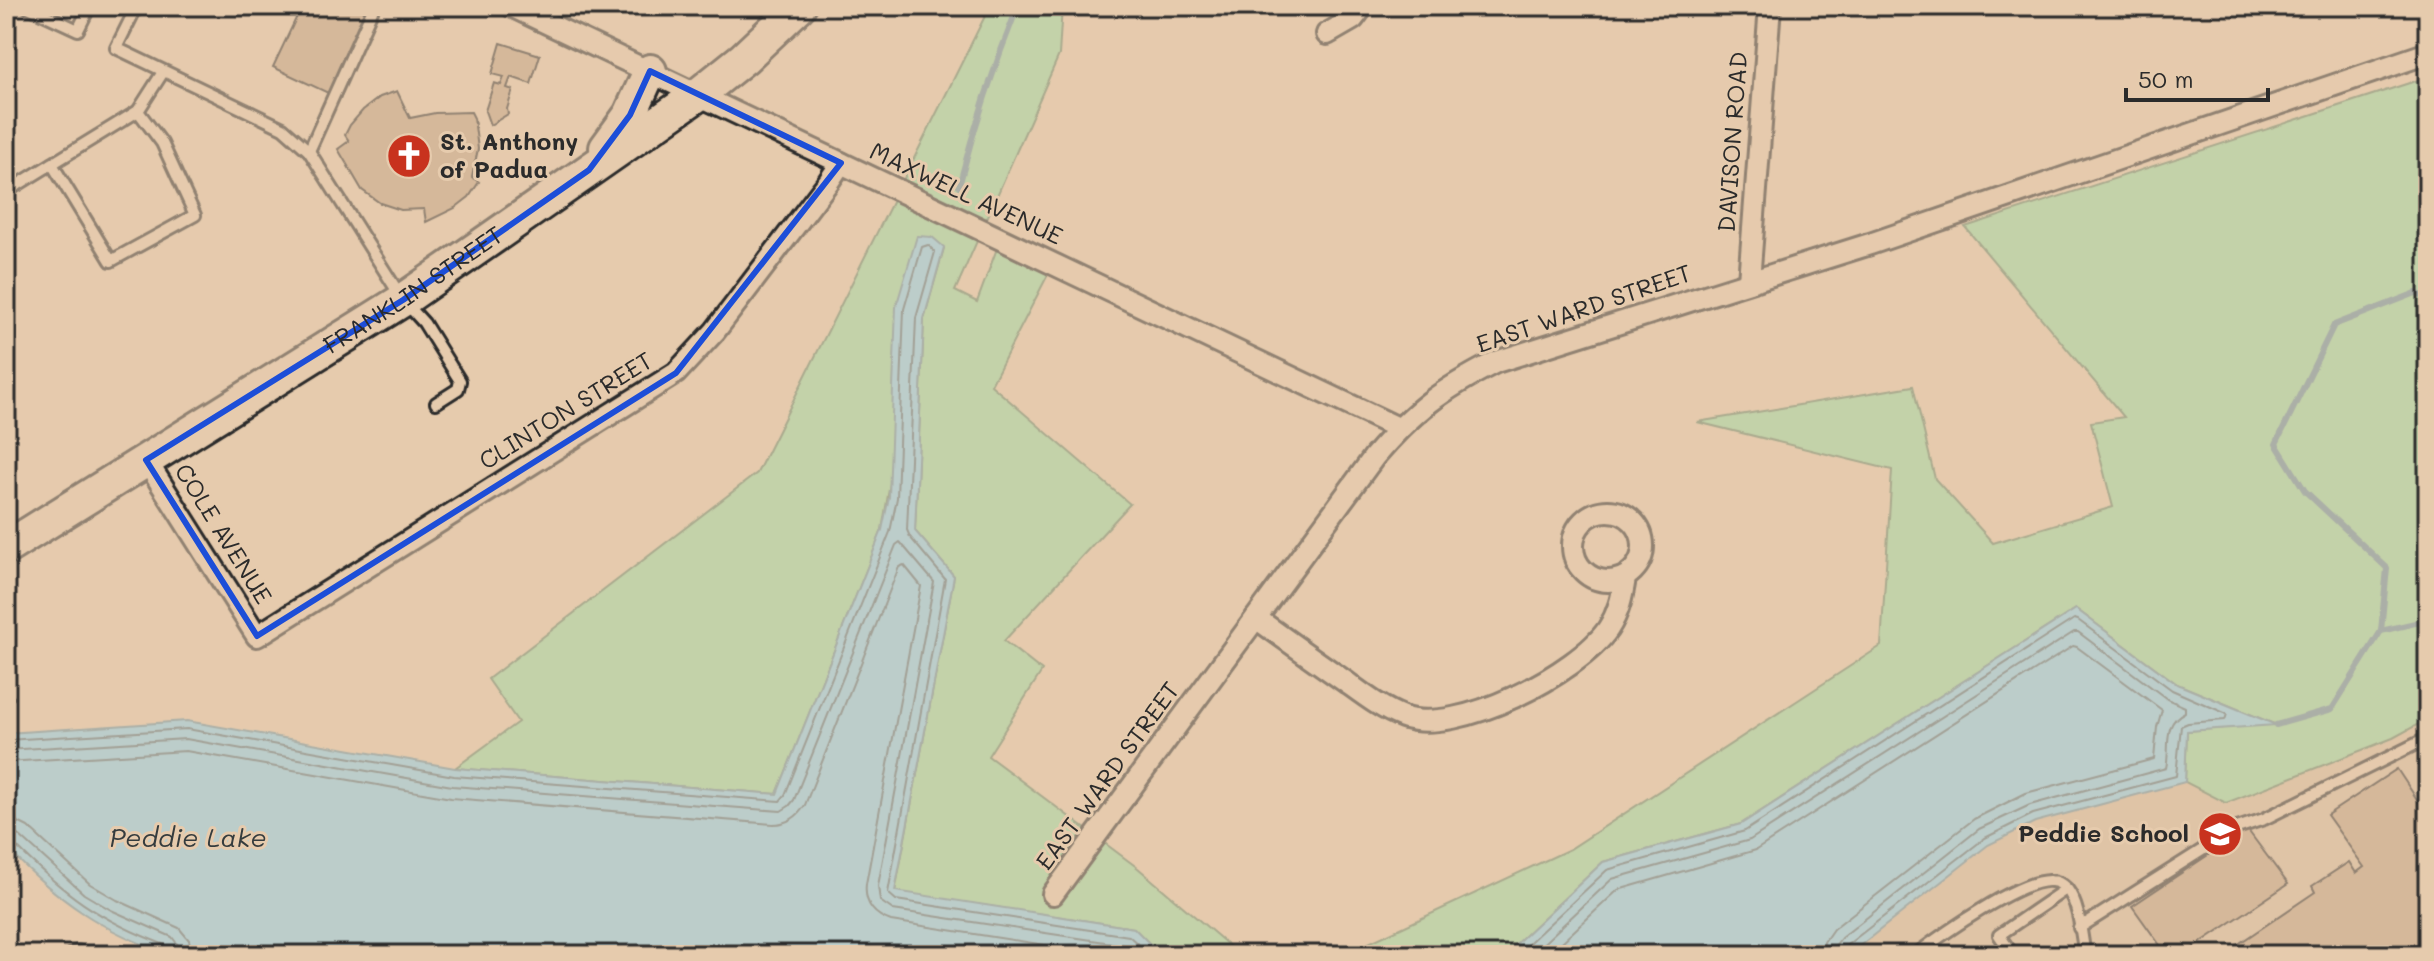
<svg xmlns="http://www.w3.org/2000/svg" width="2434" height="961" viewBox="0 0 2434 961" font-family="Mali,sans-serif">
<style>
.built{fill:#d7bc9e}
.green{fill:#9adba4;stroke:#628368;stroke-width:2}
.water{fill:#8bd1ed;stroke:#658f9f;stroke-width:2}
.lines{fill:none;stroke-linecap:round;stroke-linejoin:round}
.shore{stroke:#516d79;stroke-width:2}
.stream{stroke:#658f9f;stroke-width:6}
.building{fill:#c2a383;stroke:#2b2b2b;stroke-width:2}
.lane-casing{stroke:#2b2b2b;stroke-width:16}
.street-casing{stroke:#2b2b2b;stroke-width:26}
.primary-casing{stroke:#2b2b2b;stroke-width:38}
.lane{stroke:#e6cbad;stroke-width:10}
.street{stroke:#e6cbad;stroke-width:20}
.primary{stroke:#e6cbad;stroke-width:32}
.marked{fill:none;stroke:#1d4ed8;stroke-width:6;stroke-linejoin:round}
.labels{text-anchor:middle;stroke-width:6;stroke-linejoin:round;paint-order:stroke}
.poi-label{font-size:24px;font-weight:bold;fill:#2b2b2b;stroke:#e6cbad;text-anchor:start}
.street-label{font-size:24px;fill:#2b2b2b;stroke:#e6cbad}
.water-label{font-size:26px;font-style:italic;fill:#353c3e;stroke:#e6cbad}
</style>
<rect width="100%" height="100%" fill="#e6cbad"/>
<filter id="ink" filterUnits="userSpaceOnUse"><feTurbulence type="fractalNoise" baseFrequency=".0125" numOctaves="2"/><feDisplacementMap in="SourceGraphic" scale="16" xChannelSelector="R" yChannelSelector="G"/><feConvolveMatrix kernelMatrix="1 2 1 2 8 2 1 2 1" color-interpolation-filters="sRGB"/></filter>
<g filter="url(#ink)">
<path class="built" d="M2428,719v236h-580l140,-110 47,-23 150,-40 41,21 167,-65z"/>
<g class="green">
<path d="M990,6h72l-3,49 -104,236 22,11 25,-67 54,24 -65,126 139,119 -126,137 38,30 -54,85 150,112 102,87h-79l-27,-27 -239,-36 59,-316 -39,-45 9,-212 20,-71 -12,-11 -50,293 -105,264 -322,-26 63,-46 -30,-43 269,-206z"/>
<path d="M2428,77v642l-35,19 -167,65 -41,-21 2,-51 87,-7 -97,-40 -101,-75 -335,215 -138,38 -99,93h-161l227,-106 311,-203 11,-176 -195,-48 216,-36 22,93 58,64 120,-36 -22,-85 33,-5 -159,-190z"/>
</g>
<g class="water">
<path d="M917,236l15,1 12,10 -20,72 -9,212 39,45 -59,315 239,37 27,27h-989c-70,-23 -115,-55 -166,-108l1,-114 180,-12 268,47 322,26 105,-264 7,-33 7,-190z"/>
<path d="M2076,609l101,75 99,41 -89,6 -2,51 -150,40 -47,23 -140,110h-344l99,-93 138,-38z"/>
</g>
<g class="lines">
<g class="shore">
<path d="M6,740l181,-11 267,47 326,25 5,-6 105,-263 7,-34 7,-189 18,-62 6,-2 7,7 -19,66 -9,212 3,7 35,42 -57,314 8,7 233,36 21,19"/>
<path d="M6,750l180,-11 266,47 329,25 8,-5 5,-6 102,-255 4,-3 34,40 -56,304 2,15 13,9 232,35 10,10"/>
<path d="M6,762l180,-11 265,47 322,26c14,0 24,-6 32,-19l94,-238 5,-2 17,21 -55,298c-2,19 7,31 25,37l218,34"/>
<path d="M6,820l10,1 12,6 62,57 27,16 62,28 10,12 3,15"/>
<path d="M6,832l14,4 64,58 27,16 61,27 6,8 2,10"/>
<path d="M6,842l8,2c50,50 85,76 151,101l4,4 1,6"/>
<path d="M1516,955l91,-85 138,-39 329,-212 4,1 94,70 55,24 -2,6 -37,3 -7,3 -5,50 -143,38 -48,24 -138,107 -3,10"/>
<path d="M1531,955l81,-76 138,-39 324,-208h4l89,67 18,8v5c-24,12 -14,35 -19,56l-136,37 -51,24 -138,109 -6,8 -1,9"/>
<path d="M1548,955l70,-65 138,-40 317,-204 4,1 85,63 -5,17 -3,32 -128,34 -52,26 -141,110 -9,13 -2,13"/>
</g>
<g class="stream">
<path d="M959,186c16,-63 35,-120 59,-180"/>
<path d="M2381,631l47,-11"/>
<path d="M2276,725l56,-16 49,-78 6,-63 -82,-77 -29,-47 58,-119 82,-32 12,6"/>
</g>
</g>
<g class="building">
<path d="M286,6h83l-41,87 -55,-26 26,-55z"/>
<path d="M501,43l39,12 -9,29 -20,-7 -4,11 6,2 -6,19 1,5 -18,11 -5,-14 9,-28 7,2 3,-8 -12,-3z"/>
<path d="M397,91l13,27 25,-5 36,-1 3,6 4,31 -6,28 7,5 -10,15 -14,11 -29,14 -2,-13 -23,1 -21,-7 -18,-13 -24,-41 11,-8 -4,-6 5,-10 13,-15 17,-13z"/>
<path d="M6,688l9,10 -9,9z"/>
<path d="M2397,769l31,47v139h-206l93,-63 -3,-6 37,-24 7,11 8,-6 -37,-52z"/>
<path d="M2247,829l41,55 -106,71h-15l-35,-49z"/>
</g>
<g class="lines">
<g class="lane-casing">
<g id="lane">
<path d="M26,6l52,24 12,-24"/>
<path d="M137,6l-21,42 167,80 26,23 94,149 21,23 36,58 -2,8 -22,14"/>
<path d="M309,151l65,-145"/>
<path d="M52,164l59,97 84,-46 -33,-72 -24,-32"/>
<path d="M6,192l132,-81 25,-39"/>
<path d="M2079,928l158,-100 27,-9 164,-81"/>
<path d="M69,955l9,-4 11,4"/>
<path d="M1915,955c25,-19 106,-77 136,-74 6,0 12,4 16,8 13,17 14,46 18,66"/>
<path d="M2013,955l-14,-20 67,-46"/>
</g>
</g>
<g class="street-casing">
<g id="street">
<path d="M511,6l887,422"/>
<path d="M1327,34l26,-15 10,-13"/>
<path d="M1749,281l21,-275"/>
<path d="M146,460l111,176 419,-263 39,-42 114,-150 12,-18"/>
<circle cx="1608" cy="546" r="35"/>
<path d="M1256,618c30,22 60,43 90,64 18,13 36,27 57,35 53,20 175,-44 205,-88 11,-17 14,-32 17,-51"/>
<path d="M1053,894l321,-437c40,-47 67,-67 122,-95l374,-118 558,-191"/>
</g>
</g>
<g class="primary-casing">
<g id="primary">
<path d="M606,148l24,-33 20,-44"/>
<path id="s1" d="M6,548l397,-248 296,-206 45,-36 55,-52"/>
</g>
</g>
<use href="#lane" class="lane"/>
<use href="#street" class="street"/>
<use href="#primary" class="primary"/>
</g>
</g>
<path d="M0 0H2434V961H0ZM650,71l191,92 -165,210 -419,263 -111,-176 257,-160 186,-130 41,-55z" fill="#e6cbad" fill-opacity=".55" fill-rule="evenodd"/>
<path class="marked" d="M650,71l191,92 -165,210 -419,263 -111,-176 257,-160 186,-130 41,-55z"/>
<defs>
<g id="church-disc" transform="scale(2.3)"><circle r="9.5" fill="#c8321e" stroke="#e6cbad"/><path d="M-1.2-6h2.4v3.5h3.3v2.4h-3.3V6h-2.4V-.1h-3.3v-2.4h3.3Z" fill="#fff"/></g>
<g id="school-disc" transform="scale(2.3)"><circle r="9.5" fill="#c8321e" stroke="#e6cbad"/><path d="M0-5L7-2L0 1L-7-2ZM-4 1L0 2.5L4 1V4Q0 6-4 4Z" fill="#fff"/></g>
</defs>
<g fill-rule="evenodd">
<use href="#church-disc" x="409" y="156"/>
<use href="#school-disc" x="2220" y="834"/>
</g>
<g class="labels">
<g class="poi-label">
<text x="440" y="150">St. Anthony<tspan x="440" dy="28">of Padua</tspan></text>
<text x="2189" y="842" text-anchor="end">Peddie School</text>
</g>
<g class="street-label">
<text transform="translate(1733 142) rotate(-86)" y="8">DAVISON ROAD</text>
<text transform="translate(966 194) rotate(25)" y="8">MAXWELL AVENUE</text>
<text dy="8" stroke="none"><textPath href="#s1" startOffset="482">FRANKLIN STREET</textPath></text>
<text transform="translate(1584 309) rotate(-19)" y="8">EAST WARD STREET</text>
<text transform="translate(566 411) rotate(-32)" y="8">CLINTON STREET</text>
<text transform="translate(223 534) rotate(58)" y="8">COLE AVENUE</text>
<text transform="translate(1108 776) rotate(-54)" y="8">EAST WARD STREET</text>
</g>
<g class="water-label">
<text x="188" y="847">Peddie Lake</text>
</g>
</g>
<rect width="2434" height="961" fill="none" stroke="#e6cbad" stroke-width="32"/>
<rect x="16" y="16" width="2402" height="929" fill="none" stroke="#2b2b2b" stroke-width="3" filter="url(#ink)"/>
<path d="M2126 88v12h142v-12" fill="none" stroke="#2b2b2b" stroke-width="4"/>
<text x="2138" y="88" font-size="24" fill="#2b2b2b" stroke="#e6cbad" stroke-width="6" paint-order="stroke">50 m</text>
</svg>
